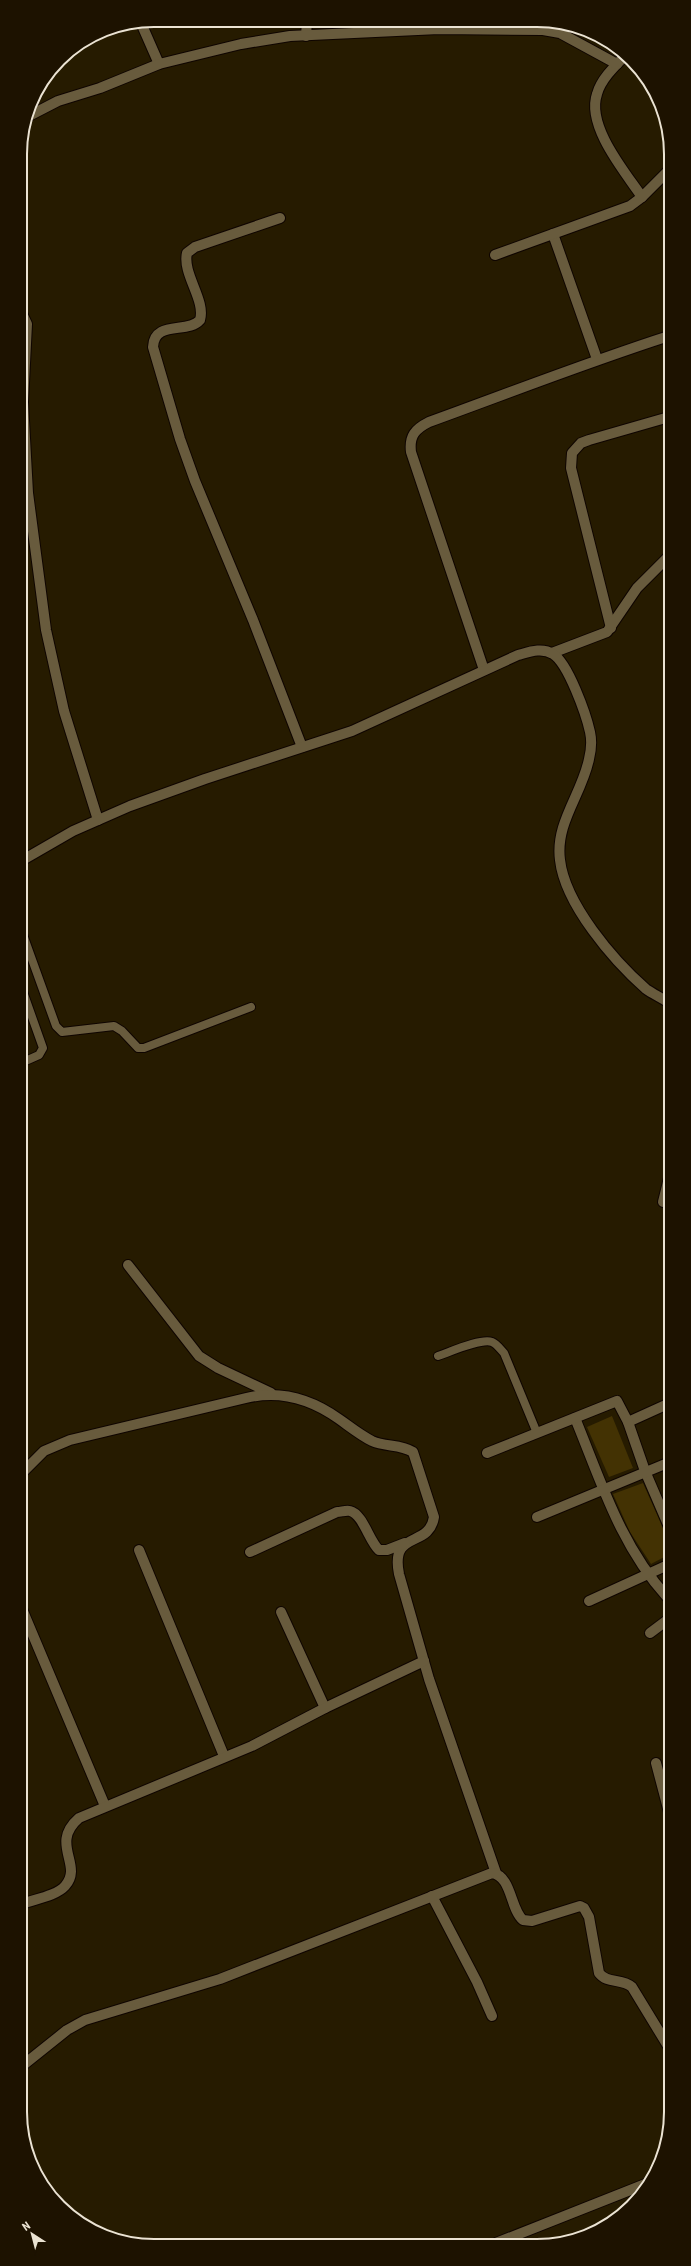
<svg xmlns="http://www.w3.org/2000/svg" width="691" height="2266" viewBox="0 0 691 2266" font-family="'Roboto Condensed',sans-serif">
<style>
.green{fill:#433203}
.lines{fill:none;stroke-linecap:round;stroke-linejoin:round}
.service-casing{stroke:#0f0500;stroke-width:10}
.minor-casing{stroke:#0f0500;stroke-width:12}
.tertiary-casing{stroke:#0f0500;stroke-width:12}
.service{stroke:#685b3d;stroke-width:8}
.minor{stroke:#685b3d;stroke-width:10}
.tertiary{stroke:#685b3d;stroke-width:10}
.rim{fill:none;stroke:#ebe3d3;stroke-width:2}
</style>
<rect width="100%" height="100%" fill="#261b00"/>
<g class="green">
<path d="M612,1416l21,52 -24,9 -22,-50z"/>
<path d="M643,1483l27,61v10l-19,10 -21,-32 -17,-38z"/>
</g>
<g class="lines">
<g class="service-casing">
<g id="service">
<path d="M21,929l35,97 6,6 52,-6 8,5 16,17h6l107,-41"/>
<path d="M21,986l22,62 -4,7 -18,8"/>
<path d="M438,1356c12,-4 43,-18 54,-14 5,2 8,7 12,11l33,80"/>
</g>
</g>
<g class="minor-casing">
<g id="minor">
<path d="M141,23l18,41"/>
<path d="M306,36l1,-15"/>
<path d="M626,55c-11,11 -25,24 -29,39 -11,32 28,78 45,103"/>
<path d="M27,117l31,-16 42,-13 59,-24 82,-20 49,-8 149,-7 104,1 17,3 57,31"/>
<path d="M280,218l-85,29 -8,6c-5,21 19,47 13,67 -12,14 -46,0 -47,27l27,92 15,42 58,139 49,127"/>
<path d="M553,234l44,125"/>
<path d="M495,255l135,-49 12,-9 27,-27"/>
<path d="M20,309l7,15 -4,78 5,91 18,137 18,81 34,109"/>
<path d="M611,628l-40,-160 1,-15 9,-10 8,-3 80,-23"/>
<path d="M552,653l55,-21 30,-44 32,-32"/>
<path d="M484,670l-73,-218c-2,-16 4,-23 18,-30 80,-29 159,-60 240,-86"/>
<path d="M663,1202l7,-28"/>
<path d="M128,1265l71,91 19,12 53,25"/>
<path d="M575,1418c26,63 45,127 92,179l3,-2"/>
<path d="M628,1422l42,-19"/>
<path d="M487,1453l130,-52 11,21 17,49 25,58"/>
<path d="M22,1473l22,-22 26,-11 176,-42c33,-8 65,1 93,21 10,7 21,16 33,22 13,6 29,3 41,11l21,65c-5,32 -44,12 -35,57l30,105 67,194"/>
<path d="M537,1517l133,-55"/>
<path d="M139,1550l85,206"/>
<path d="M250,1552l87,-40c4,0 9,-2 13,-1 13,3 19,30 29,39h8l18,-7"/>
<path d="M589,1601l81,-37"/>
<path d="M22,1609l83,197"/>
<path d="M281,1612l44,96"/>
<path d="M650,1633l20,-15"/>
<path d="M656,1763l14,53"/>
<path d="M432,1896l45,86 15,34"/>
<path d="M22,1904c13,-5 34,-8 43,-18 19,-21 -16,-42 14,-68l173,-72 73,-38 99,-47"/>
<path d="M22,2066l45,-36 18,-10 135,-41 272,-106c20,3 18,36 31,47l9,1 48,-15 4,2 5,9 10,56c8,11 23,5 33,14l39,64"/>
<path d="M496,2243l152,-60"/>
</g>
</g>
<g class="tertiary-casing">
<path id="tertiary" d="M21,861l52,-30 57,-25 75,-27 147,-48 166,-76c11,-3 24,-8 35,-1 15,9 33,60 37,78 2,9 1,19 -1,27 -7,35 -34,64 -29,101 5,44 53,100 86,129 7,5 16,9 23,14"/>
</g>
<use href="#service" class="service"/>
<use href="#minor" class="minor"/>
<use href="#tertiary" class="tertiary"/>
</g>
<path d="M0 0H691V2266H0ZM154 27H537A127 127 0 0 1 664 154V2112A127 127 0 0 1 537 2239H154A127 127 0 0 1 27 2112V154A127 127 0 0 1 154 27Z" fill="#1d1200" fill-rule="evenodd"/>
<path class="rim" d="M154 27H537A127 127 0 0 1 664 154V2112A127 127 0 0 1 537 2239H154A127 127 0 0 1 27 2112V154A127 127 0 0 1 154 27Z"/>
<g transform="translate(32 2234) rotate(324)" stroke="#1d1200" stroke-width="3" paint-order="stroke">
<path d="M0-3L7 15L0 10L-7 15Z" fill="#ebe3d3"/>
<text y="-6" font-size="11" font-weight="bold" text-anchor="middle" fill="#ebe3d3">N</text>
</g>
</svg>
